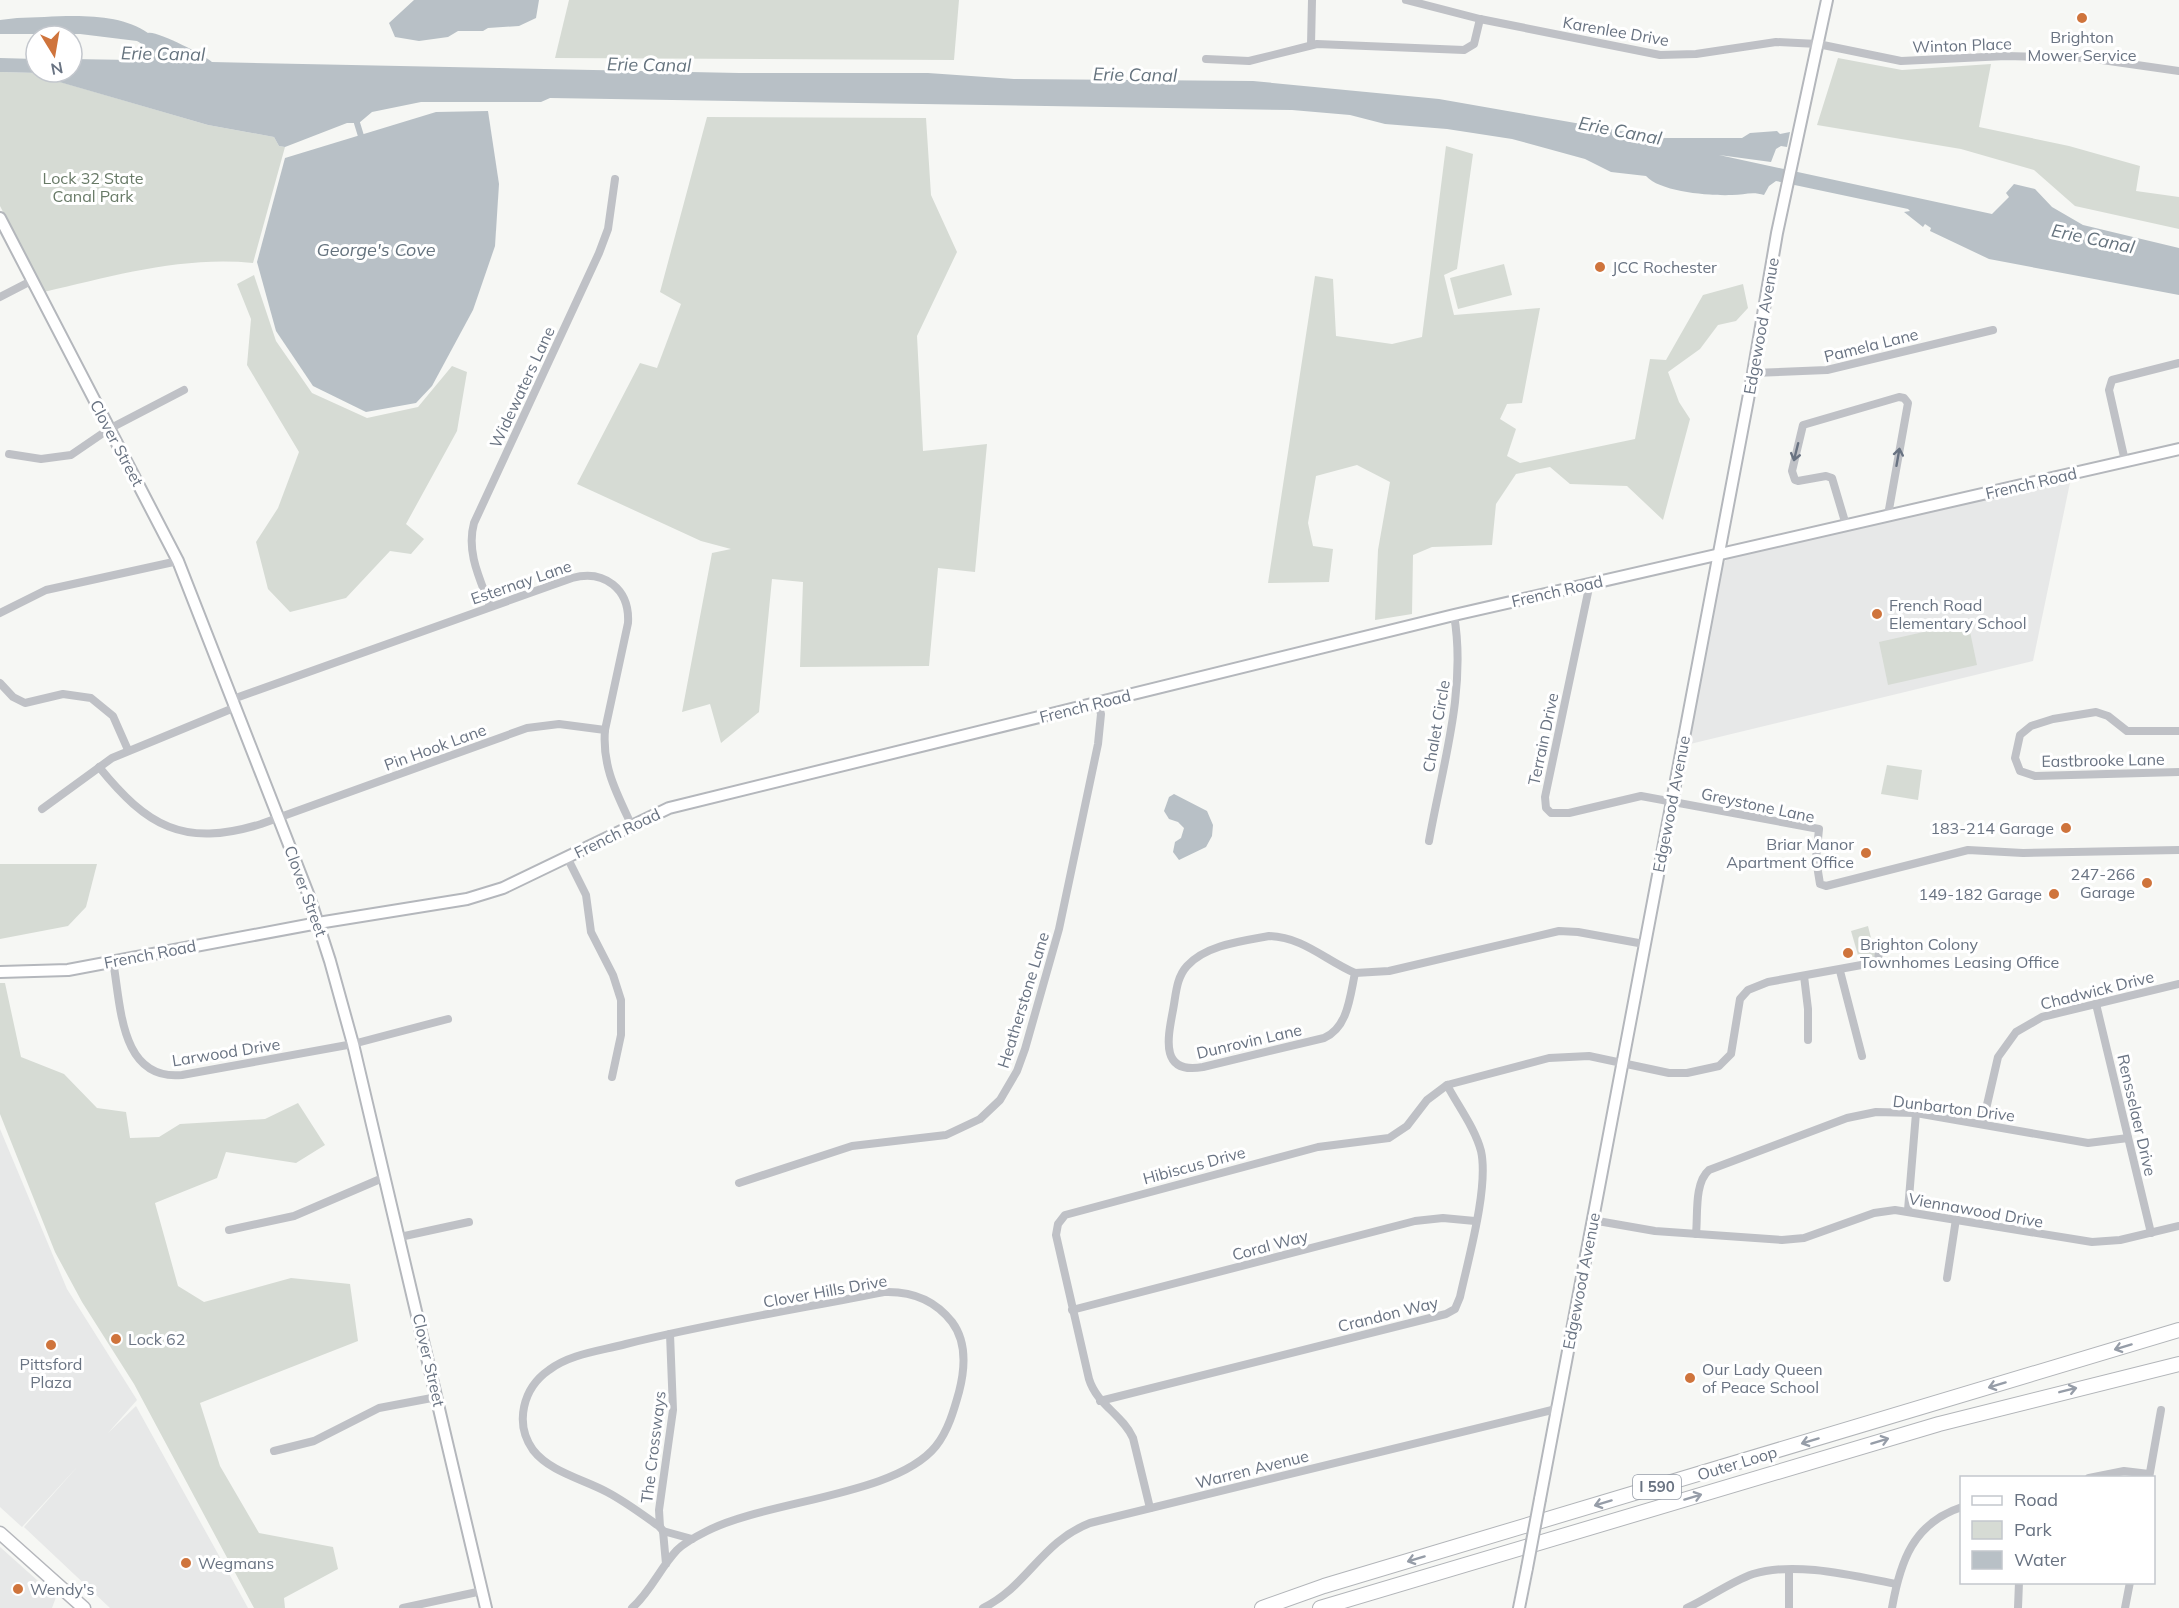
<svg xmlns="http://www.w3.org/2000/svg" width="2179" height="1608" viewBox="0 0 2179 1608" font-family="Mulish,sans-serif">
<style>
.built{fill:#e7e8e8}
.green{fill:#d6dbd4}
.water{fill:#b8c0c6}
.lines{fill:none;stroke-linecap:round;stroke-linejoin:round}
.canal{stroke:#b8c0c6;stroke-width:6}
.secondary-casing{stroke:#b4b7bc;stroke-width:14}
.primary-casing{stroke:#b5b7bc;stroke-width:15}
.highway-casing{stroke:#b2b5b9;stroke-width:16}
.street{stroke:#bfc1c6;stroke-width:8}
.secondary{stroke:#fff;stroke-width:10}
.primary{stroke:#fff;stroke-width:12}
.highway{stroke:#fff;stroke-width:14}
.secondary-bridge-casing{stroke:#b4b7bc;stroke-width:14;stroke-linecap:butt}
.secondary-bridge{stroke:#fff;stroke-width:10}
.oneway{stroke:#697382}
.oneway2{stroke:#969da8}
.poi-dot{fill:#cf743c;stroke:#fff;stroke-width:2}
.labels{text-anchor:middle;stroke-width:6;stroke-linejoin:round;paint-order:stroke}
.shield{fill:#fff;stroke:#969da8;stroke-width:1.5}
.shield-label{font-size:15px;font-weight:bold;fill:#697382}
.street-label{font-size:16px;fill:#697382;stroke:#fff}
.poi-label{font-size:16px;fill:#697382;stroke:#fff;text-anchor:start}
.park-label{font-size:16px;fill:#687a67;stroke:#fff}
.water-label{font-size:18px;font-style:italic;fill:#65737e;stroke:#fff}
</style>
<rect width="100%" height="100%" fill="#f6f7f4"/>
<g class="built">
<path d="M2071,478l-38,183 -347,84 36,-179 6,-9z"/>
<path d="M0,1129l67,160 70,111 -29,33 28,-27 112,202h-138l-86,-81 54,-61 -56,61 -22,-20z"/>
<path d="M0,1547l56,50 -4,11h-52z"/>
</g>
<g class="green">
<path d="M569,0h390l-5,60 -399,-2z"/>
<path d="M1838,58l64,12 89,-6 -12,63 90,19 71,20 -4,25 43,6v32l-104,-23 -41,-36 -73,-21 -144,-24z"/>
<path d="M0,72l38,1 12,6 158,46 66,12 5,9 6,1 -32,116c-71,-7 -140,13 -209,29l-44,-86z"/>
<path d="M707,117l219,1 5,77 26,57 -40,84 6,115 64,-7 -12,128 -37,-4 -9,98 -129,1 3,-85 -31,-3 -13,133 -38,31 -11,-39 -28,8 30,-159 19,-4 -30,-8 -124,-57 63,-121 17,5 24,-64 -21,-12z"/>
<path d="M1446,146l27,8 -16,115 -13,6 10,40 86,-7 -18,95 -15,1 -7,15 16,10 -9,27 13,7 115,-24 15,-80 16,1 37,-65 40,-11 5,24 -12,13 -18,4 -18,24 -32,23 11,30 11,17 -27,101 -36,-34 -57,-2 -20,-17 -34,7 -20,30 -4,41 -60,2 -19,8 -1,59 -37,6 3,-70 12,-68 -33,-17 -41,11 -8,47 5,23 20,3 -4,33 -61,1 47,-307 18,3 3,57 56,8 30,-7z"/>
<path d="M1504,264l8,31 -54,14 -8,-31z"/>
<path d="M254,275l22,66 36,52 55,25 51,-11 34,-41 15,6 -10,59 -51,93 18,15 -13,15 -21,-3 -44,47 -56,14 -22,-23 -12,-47 22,-34 21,-56 -52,-87 4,-46 -14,-35z"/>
<path d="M1968,622l9,43 -89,20 -9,-43z"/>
<path d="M1887,765l35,5 -4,30 -37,-6z"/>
<path d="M0,864h97l-11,43 -18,19 -68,13z"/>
<path d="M1868,926l8,32 -16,4 -9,-31z"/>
<path d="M0,983h5l16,74 43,17 33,34 29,4 4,26 29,-1 21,-13 85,-5 33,-16 27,42 -29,18 -70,-11 -9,26 -62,25 23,83 26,16 87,-24 59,6 8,57 -158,62 20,63 39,67 74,14 5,22 -54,29 1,10h-31l-120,-224 -52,-82 -27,-50 -55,-138z"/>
</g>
<g class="water">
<path d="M414,0h125l-3,18 -17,8 -31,2 -5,3h-25l-10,6 -29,4 -24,-4 -6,-14z"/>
<path d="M17,18c41,-1 97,-9 131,15 8,-3 56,22 64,29l527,11h189l86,6 239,2 186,18 222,39h81l8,-5 27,-2 3,3 10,-2 -3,15 -6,-1 -5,3 -5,13 -52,-7 273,59 17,-17 -3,-4 8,-9 21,5 17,18 31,18 96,23v47l-190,-36 -59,-28 1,-3 -6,-4 -2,3 -19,-15 6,-1 -2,-2 -132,-28 -7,5 -5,9c-12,-4 -20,0 -32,0 -22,1 -72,-3 -86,-19l-35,-4 -26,-13 -73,-20 -65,-10 -62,-5 -35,-9 -58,-5 -742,-12 -9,4h-120l-49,10 -13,11h-12l-62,24 -6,-1 -5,-9 -66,-12 -159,-46 -11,-6 -38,-1v-14l36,1v13h36v-13l60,1 10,-16 -5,-3 -57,-7h-80v-14z"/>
<path d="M488,111l11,73 -4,62 -22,64 -41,76 -16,17 -50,9 -53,-26 -37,-55 -19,-69 28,-104 151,-46z"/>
<path d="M1174,794l33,17 6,14 -1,11 -6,11 -27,13 -6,-8 2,-10 6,-4 3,-10 -6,-6 -9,-3 -5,-8 5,-14z"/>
</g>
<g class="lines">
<path class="canal" d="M357,123l4,13"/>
<g class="secondary-casing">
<g id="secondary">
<path d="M0,218l178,343 131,335 21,65 23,83 133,564"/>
<path d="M0,972l68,-2 250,-47 149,-24 36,-11 166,-80 785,-193 725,-166"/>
<path d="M1540,1499l213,-1126 24,-140 50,-233"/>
<path d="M1519,1608l8,-40"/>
</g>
</g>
<g class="primary-casing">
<path id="primary" d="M0,1533l84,75"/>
</g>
<g class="highway-casing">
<g id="highway">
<path d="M1262,1608l62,-22 855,-256"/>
<path d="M1320,1608l619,-184 240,-60"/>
</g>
</g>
<g class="street">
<path d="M1406,0l74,19 180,36 36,-1 80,-12 42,2 83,17 105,-5 82,2 91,13"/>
<path d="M1311,45l1,-45"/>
<path d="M1206,59l43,2 68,-17 147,6 10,-6 6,-25"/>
<path d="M0,297l31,-16"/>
<path d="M1753,373l74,-3 166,-40"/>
<path d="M9,454l32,5 30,-4 38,-26 75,-39"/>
<path d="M2125,461l-16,-71 3,-10 67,-17"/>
<path d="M1846,525l-14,-47 -6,-2 -28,5 -3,-1 -3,-9 11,-46 96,-28 5,1 4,5 -20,112"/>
<path d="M1590,583l-45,214 1,11 5,5h18l72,-17 178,33 -3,30 4,25 6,2 142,-36 55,3 156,-3"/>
<path d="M490,606c-10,-27 -24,-54 -16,-83l125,-270 9,-24 7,-50"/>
<path d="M0,613l46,-23 132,-29"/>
<path d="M0,683l13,14 12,6 38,-9 28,4 22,18 15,34"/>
<path d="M233,699l339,-121c32,-9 58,11 56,45l-23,107c-3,36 11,62 26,94"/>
<path d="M2179,731h-52l-19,-15 -12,-4 -43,7 -22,7 -11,9 -5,23 5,13 15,5 144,-4"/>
<path d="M99,767c48,59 84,81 162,57l266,-96 32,-4 46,6"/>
<path d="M42,809l70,-51 124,-51"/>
<path d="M1429,841c13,-74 38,-151 25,-226"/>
<path d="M567,857l19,38 5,37 22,43 8,25v35l-9,42"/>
<path d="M1269,936c34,1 56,24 86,37 -5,23 -7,55 -31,65l-121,29c-44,8 -35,-30 -30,-57 3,-15 3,-32 14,-44 19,-21 55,-25 82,-30z"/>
<path d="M113,961c8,45 7,120 69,114l171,-31 95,-25"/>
<path d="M1840,971l22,85"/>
<path d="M1355,973l34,-2 170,-40 19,1 66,12"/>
<path d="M1804,976l4,33v31"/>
<path d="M2096,1004l55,229"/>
<path d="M1983,1122l15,-65 18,-25 26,-15 137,-33"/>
<path d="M739,1183l113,-37 94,-11 34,-16 20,-19 17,-29 8,-22 34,-120 39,-185 3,-30 -3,-11"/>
<path d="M1908,1210l8,-97"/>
<path d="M1592,1220l63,11 127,9 22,-2 70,-25 21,-3 197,32 28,-2 59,-14"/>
<path d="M229,1230l65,-14 91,-39"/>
<path d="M1696,1234c2,-19 -2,-51 13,-64l138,-52 29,-6 40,1 172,30 40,-5"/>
<path d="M400,1237l69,-15"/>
<path d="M1947,1278l9,-59"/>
<path d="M1072,1310l343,-89 28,-3 32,3"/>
<path d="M1100,1401l346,-87 9,-5 5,-12c8,-37 29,-110 21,-146 -6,-23 -23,-45 -34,-66"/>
<path d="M274,1451l40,-10 65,-33 58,-11"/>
<path d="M2089,1478l35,-7 25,3"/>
<path d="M2149,1478l12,-68"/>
<path d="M1150,1508l-17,-70c-11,-24 -36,-33 -44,-59l-33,-144 2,-11 7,-9 253,-68 71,-9 18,-12 20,-26 20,-15 102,-27 40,-2 80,17h18l32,-7 12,-12 9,-55 8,-9 20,-8 110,-20 1,-12"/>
<path d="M660,1527l-1,-17 14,-100 -3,-76"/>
<path d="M663,1531l29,8"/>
<path d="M403,1608l79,-17"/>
<path d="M632,1608c19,-17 28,-40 45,-58 8,-8 20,-14 30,-19 61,-31 189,-35 229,-85 12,-15 18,-36 23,-54 6,-23 8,-50 -7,-70 -17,-22 -41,-31 -68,-30 -86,17 -173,31 -258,52 -26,7 -56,10 -77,26 -26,18 -35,53 -16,80 17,22 50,29 74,42 19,10 36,23 53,35l3,4 3,33"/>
<path d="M983,1608c45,-22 58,-66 107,-85l466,-114"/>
<path d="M1687,1608c22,-10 43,-26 66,-34 42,-13 101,2 143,10"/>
<path d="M1789,1608v-37"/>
<path d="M1892,1608c8,-46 21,-85 70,-101"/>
<path d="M2018,1608l1,-26"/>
<path d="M2125,1608l5,-26"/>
</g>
<use href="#secondary" class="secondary"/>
<use href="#primary" class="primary"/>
<use href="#highway" class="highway"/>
<g class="secondary-bridge-casing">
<path id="secondary-bridge" d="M1527,1568l13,-69"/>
</g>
<use href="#secondary-bridge" class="secondary-bridge"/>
</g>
<defs><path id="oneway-shaft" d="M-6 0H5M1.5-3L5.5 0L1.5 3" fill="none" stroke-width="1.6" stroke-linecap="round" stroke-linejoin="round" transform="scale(1.5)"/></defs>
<g class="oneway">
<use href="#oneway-shaft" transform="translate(1796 452) rotate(104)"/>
<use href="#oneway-shaft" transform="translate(1898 457) rotate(-80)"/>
</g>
<g class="oneway2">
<use href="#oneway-shaft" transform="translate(2123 1347) rotate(163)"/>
<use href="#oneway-shaft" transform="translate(1997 1385) rotate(163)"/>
<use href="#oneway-shaft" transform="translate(2068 1390) rotate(-14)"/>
<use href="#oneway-shaft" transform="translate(1810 1441) rotate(163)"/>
<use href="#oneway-shaft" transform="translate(1880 1441) rotate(-17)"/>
<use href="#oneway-shaft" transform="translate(1693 1497) rotate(-17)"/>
<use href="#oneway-shaft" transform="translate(1603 1503) rotate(163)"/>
<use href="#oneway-shaft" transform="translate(1416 1559) rotate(163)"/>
</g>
<g class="poi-dot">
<circle cx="2082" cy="18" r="6"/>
<circle cx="1600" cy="267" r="6"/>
<circle cx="1877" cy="614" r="6"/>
<circle cx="2066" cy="828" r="6"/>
<circle cx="1866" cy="853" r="6"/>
<circle cx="2147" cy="883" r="6"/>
<circle cx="2054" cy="894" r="6"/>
<circle cx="1848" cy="953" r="6"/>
<circle cx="116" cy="1339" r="6"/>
<circle cx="51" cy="1345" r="6"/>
<circle cx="1690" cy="1378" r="6"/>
<circle cx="186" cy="1563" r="6"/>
<circle cx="18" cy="1589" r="6"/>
</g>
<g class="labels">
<rect class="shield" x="1633" y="1475" width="48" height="24" rx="4.5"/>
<g class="shield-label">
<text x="1657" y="1492">I 590</text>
</g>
<g class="street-label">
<text transform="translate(1616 31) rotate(10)" y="6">Karenlee Drive</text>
<text transform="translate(1962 45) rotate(-2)" y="6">Winton Place</text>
<text transform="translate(1761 326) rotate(-80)" y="6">Edgewood Avenue</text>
<text transform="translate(1871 345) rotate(-14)" y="6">Pamela Lane</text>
<text transform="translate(522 387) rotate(-65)" y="6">Widewaters Lane</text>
<text transform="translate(117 443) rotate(62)" y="6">Clover Street</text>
<text transform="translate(2031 483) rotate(-13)" y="6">French Road</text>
<text transform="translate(521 582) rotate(-19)" y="6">Esternay Lane</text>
<text transform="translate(1557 591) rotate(-13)" y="6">French Road</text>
<text transform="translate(1085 706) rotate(-14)" y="6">French Road</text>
<text transform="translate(1436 726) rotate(-80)" y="6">Chalet Circle</text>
<text transform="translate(1543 739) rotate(-78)" y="6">Terrain Drive</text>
<text transform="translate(435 747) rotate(-20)" y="6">Pin Hook Lane</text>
<text transform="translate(2103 760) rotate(-1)" y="6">Eastbrooke Lane</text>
<text transform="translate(1671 804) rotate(-79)" y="6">Edgewood Avenue</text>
<text transform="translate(1758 805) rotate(12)" y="6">Greystone Lane</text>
<text transform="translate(617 833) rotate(-26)" y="6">French Road</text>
<text transform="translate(306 891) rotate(70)" y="6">Clover Street</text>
<text transform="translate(150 954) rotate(-11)" y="6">French Road</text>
<text transform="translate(2097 990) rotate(-14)" y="6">Chadwick Drive</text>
<text transform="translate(1023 1000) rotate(-73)" y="6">Heatherstone Lane</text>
<text transform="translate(1249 1041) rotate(-13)" y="6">Dunrovin Lane</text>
<text transform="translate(226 1052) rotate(-9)" y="6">Larwood Drive</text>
<text transform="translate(1954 1108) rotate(7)" y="6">Dunbarton Drive</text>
<text transform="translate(2137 1115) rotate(77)" y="6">Rensselaer Drive</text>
<text transform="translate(1194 1165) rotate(-15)" y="6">Hibiscus Drive</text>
<text transform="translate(1976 1210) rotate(10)" y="6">Viennawood Drive</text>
<text transform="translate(1270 1245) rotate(-15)" y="6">Coral Way</text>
<text transform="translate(1581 1281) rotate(-79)" y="6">Edgewood Avenue</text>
<text transform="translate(825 1291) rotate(-10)" y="6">Clover Hills Drive</text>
<text transform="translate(1388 1314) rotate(-14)" y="6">Crandon Way</text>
<text transform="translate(429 1360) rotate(77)" y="6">Clover Street</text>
<text transform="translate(653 1447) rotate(-83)" y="6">The Crossways</text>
<text transform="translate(1737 1463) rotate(-17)" y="6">Outer Loop</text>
<text transform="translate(1252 1469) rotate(-14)" y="6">Warren Avenue</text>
</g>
<g class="poi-label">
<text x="2082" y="43" text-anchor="middle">Brighton<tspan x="2082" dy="18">Mower Service</tspan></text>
<text x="1612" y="273">JCC Rochester</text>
<text x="1889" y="611">French Road<tspan x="1889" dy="18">Elementary School</tspan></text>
<text x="2054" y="834" text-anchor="end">183-214 Garage</text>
<text x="1854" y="850" text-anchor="end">Briar Manor<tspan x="1854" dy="18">Apartment Office</tspan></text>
<text x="2135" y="880" text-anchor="end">247-266<tspan x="2135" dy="18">Garage</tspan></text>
<text x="2042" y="900" text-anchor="end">149-182 Garage</text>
<text x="1860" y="950">Brighton Colony<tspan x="1860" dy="18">Townhomes Leasing Office</tspan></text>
<text x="128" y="1345">Lock 62</text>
<text x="51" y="1370" text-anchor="middle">Pittsford<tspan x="51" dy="18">Plaza</tspan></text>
<text x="1702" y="1375">Our Lady Queen<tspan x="1702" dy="18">of Peace School</tspan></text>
<text x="198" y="1569">Wegmans</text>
<text x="30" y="1595">Wendy's</text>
</g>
<g class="park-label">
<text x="93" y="184">Lock 32 State<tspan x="93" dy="18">Canal Park</tspan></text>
</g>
<g class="water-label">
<text transform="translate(163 54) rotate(1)" y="6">Erie Canal</text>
<text transform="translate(649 65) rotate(1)" y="6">Erie Canal</text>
<text transform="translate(1135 75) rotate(1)" y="6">Erie Canal</text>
<text transform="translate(1620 131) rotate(11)" y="6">Erie Canal</text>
<text transform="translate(2093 239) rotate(12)" y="6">Erie Canal</text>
<text x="376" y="256">George's Cove</text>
</g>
</g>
<rect x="1960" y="1476" width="195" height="108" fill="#ffffff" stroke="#c3c7cd" stroke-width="1.5"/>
<rect x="1972" y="1496" width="30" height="9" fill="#ffffff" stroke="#c3c7cd" stroke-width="1.5"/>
<text x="2014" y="1506" font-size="18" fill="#697382">Road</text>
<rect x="1972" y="1521" width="30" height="18" fill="#d6dbd4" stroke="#c3c7cd" stroke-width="1.5"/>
<text x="2014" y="1536" font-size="18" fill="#697382">Park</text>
<rect x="1972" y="1551" width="30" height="18" fill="#b8c0c6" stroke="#c3c7cd" stroke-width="1.5"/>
<text x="2014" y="1566" font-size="18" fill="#697382">Water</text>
<g transform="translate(54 54) rotate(169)"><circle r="28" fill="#ffffff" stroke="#c3c7cd" stroke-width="1.5"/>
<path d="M0-4.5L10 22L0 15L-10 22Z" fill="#cf743c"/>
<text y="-9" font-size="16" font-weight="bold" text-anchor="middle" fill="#697382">N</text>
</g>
</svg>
